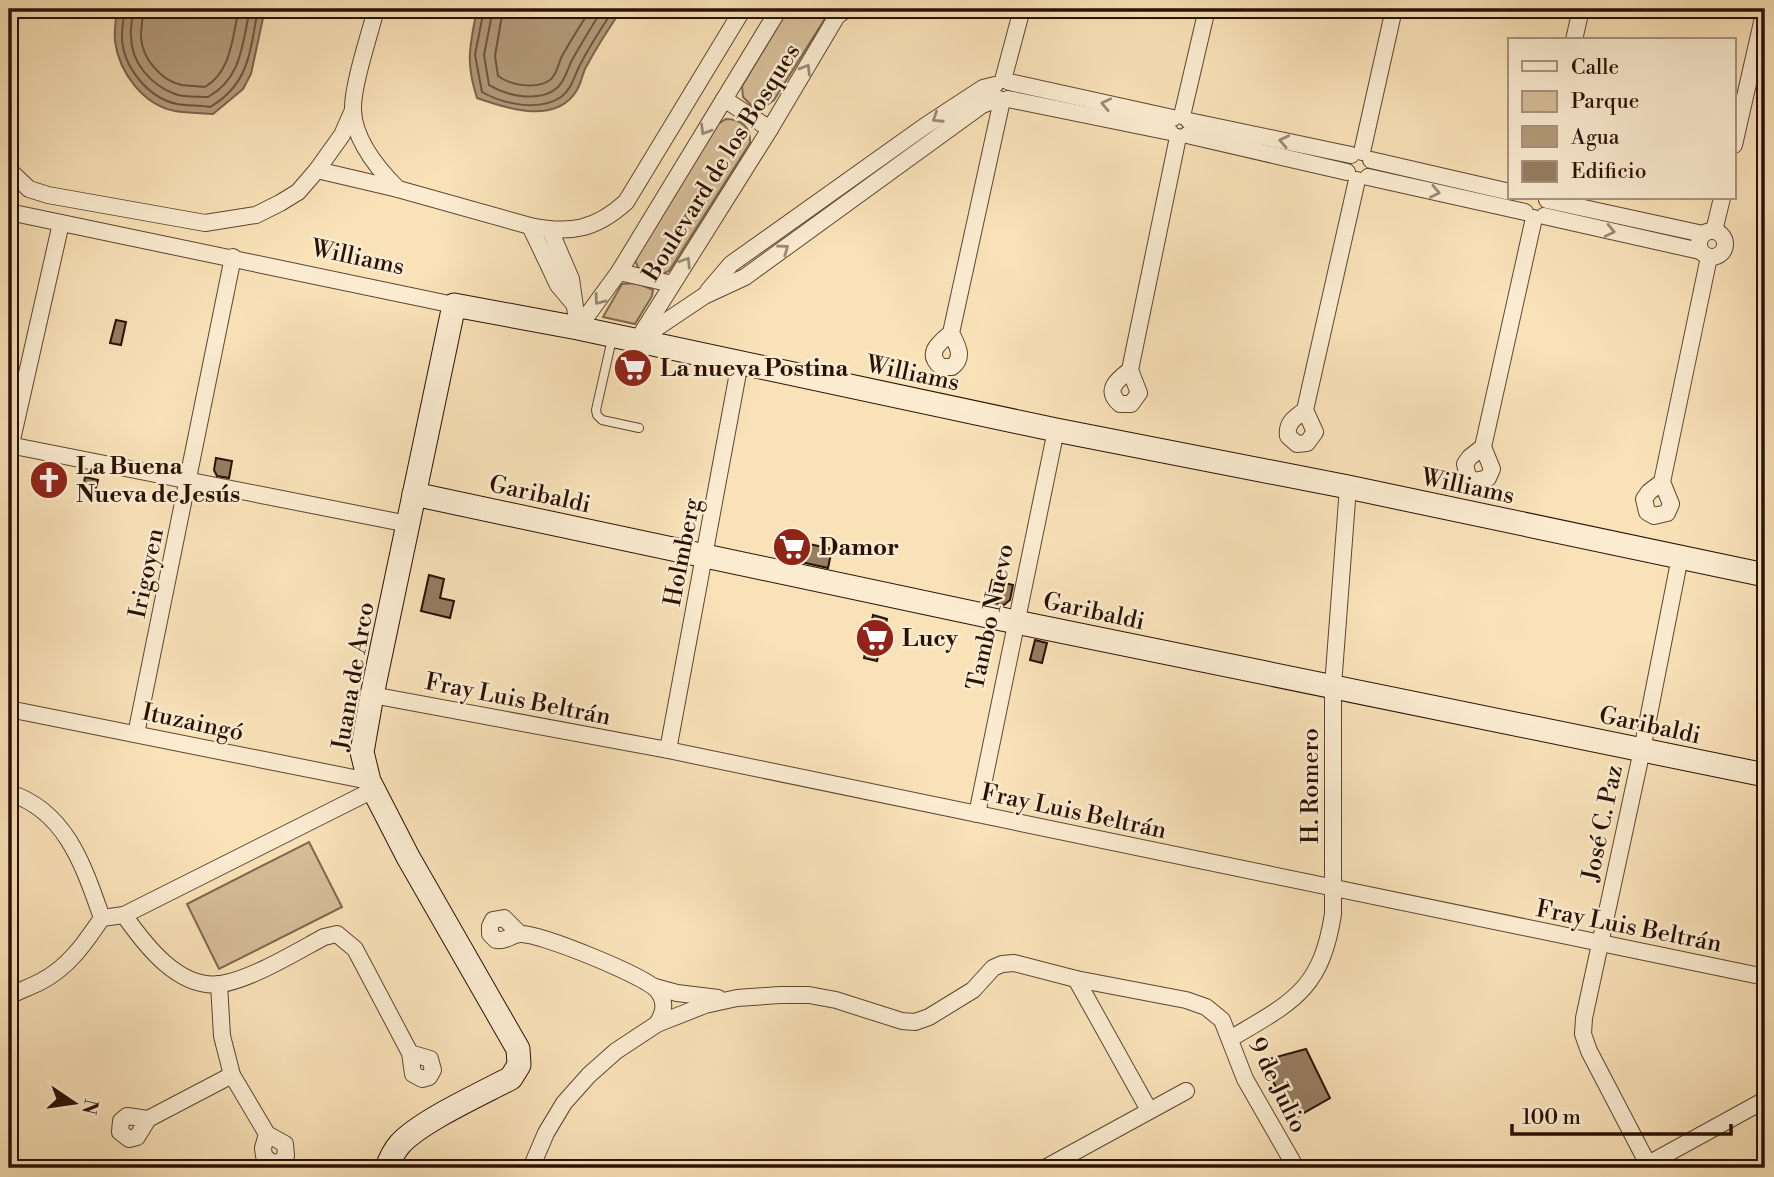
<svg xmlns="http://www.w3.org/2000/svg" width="1774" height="1177" viewBox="0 0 1774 1177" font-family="'Libre Bodoni',serif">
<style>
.green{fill:#d6be99;stroke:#80684e;stroke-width:2}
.water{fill:#b39b7b;stroke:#7c644b;stroke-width:2}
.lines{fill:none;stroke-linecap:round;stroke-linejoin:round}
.shore{stroke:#6e5640;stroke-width:2}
.building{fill:#967e62;stroke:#2a1104;stroke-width:2}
.lane-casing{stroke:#5e4531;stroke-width:10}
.street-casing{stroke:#5e4531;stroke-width:18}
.secondary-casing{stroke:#2a1104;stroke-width:25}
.lane{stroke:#fbecd1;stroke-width:8}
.street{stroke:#fbecd1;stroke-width:16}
.secondary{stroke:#fbecd1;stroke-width:23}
.oneway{stroke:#9d8975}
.labels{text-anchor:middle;stroke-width:5;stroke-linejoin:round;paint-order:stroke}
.street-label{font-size:24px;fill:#2a1104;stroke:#fbecd1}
.poi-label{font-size:24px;font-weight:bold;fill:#2a1104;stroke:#fbecd1;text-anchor:start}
</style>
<rect width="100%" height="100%" fill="#f9e2b8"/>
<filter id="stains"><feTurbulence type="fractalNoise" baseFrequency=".00286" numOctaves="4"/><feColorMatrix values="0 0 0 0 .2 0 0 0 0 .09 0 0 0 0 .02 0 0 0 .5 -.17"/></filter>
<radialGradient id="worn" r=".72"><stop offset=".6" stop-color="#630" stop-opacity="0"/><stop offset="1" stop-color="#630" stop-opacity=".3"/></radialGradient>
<g class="green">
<path d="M788,9h43l-57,91 -10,7h-11l-10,-10 -1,-11z"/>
<path d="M726,119c15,0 25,8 24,24l-81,128 -9,4 -21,-5 -4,-10 83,-136z"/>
<path d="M637,283l16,7 -1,6 -17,28 -32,-7 19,-33z"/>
<path d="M309,842l33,65 -123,62 -32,-65z"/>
</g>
<g class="water">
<path d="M117,9h148l-14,65 -8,15 -30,25c-12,-1 -25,-1 -38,-3 -32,-6 -56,-39 -60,-70 -1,-10 1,-22 2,-32z"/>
<path d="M477,9h145c-13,19 -26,39 -37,60 -3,7 -4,14 -8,21 -21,35 -69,19 -100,8 -12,-37 -7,-52 0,-89z"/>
</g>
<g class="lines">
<g class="shore">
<path d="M124,9c0,9 -2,18 -2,27 0,30 26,62 55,68 11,2 22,1 33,3 40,-23 40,-57 48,-98"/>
<path d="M133,9c0,9 -3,18 -2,27 0,27 20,49 44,58 10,4 22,2 33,3 34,-19 34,-53 42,-88"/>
<path d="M143,9c0,9 -2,19 -2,28 1,21 20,44 41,48 7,1 15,1 23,2 27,-16 27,-50 34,-78"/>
<path d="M484,9l-9,46 7,37c21,12 57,20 79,5 11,-8 13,-21 19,-32 10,-20 22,-38 34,-56"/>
<path d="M493,9l-9,46 5,30c18,11 50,18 68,3 8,-7 10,-18 15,-28 10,-17 20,-35 31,-51"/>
<path d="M503,9l-8,47 3,20c12,9 38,14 52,4 7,-5 8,-16 12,-24 9,-16 19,-32 29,-47"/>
</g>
</g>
<g class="building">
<path d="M116,320l10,2 -5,23 -11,-2z"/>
<path d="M216,458l16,3 -3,17 -12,-2 -3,-6z"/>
<path d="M42,469l17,4 -3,17 -18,-4z"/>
<path d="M85,477l13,3 -4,16 -12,-3z"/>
<path d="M788,533l13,3 -1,6 32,7 -4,19 -45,-10z"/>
<path d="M429,575l15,4 -4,19 14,3 -4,17 -29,-7z"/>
<path d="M992,580l21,5 -3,15 -6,5 -17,-3z"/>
<path d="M873,615l14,4 -10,42 -13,-3z"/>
<path d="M1035,640l12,3 -5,20 -12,-3z"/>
<path d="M1306,1049l24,49 -37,21 -31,-58z"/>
</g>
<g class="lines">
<g class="lane-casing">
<path id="lane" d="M612,339l-16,71 1,5 5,5 37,8"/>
</g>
<g class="street-casing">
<g id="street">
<path d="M376,9c-6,25 -24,77 -23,101 1,30 25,59 45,79"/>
<path d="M9,18l2,-9"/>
<path d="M1574,40l7,-31"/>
<path d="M1003,80l19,-71"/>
<path d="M1009,82l164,36"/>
<path d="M724,99l46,30"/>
<path d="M1008,99l162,33"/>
<path d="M1182,116l25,-107"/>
<path d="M1189,121l162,34"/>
<path d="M1187,135l160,37"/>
<path d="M1734,145l31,-136"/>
<path d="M1362,152l32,-143"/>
<path d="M1371,160l139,32"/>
<path d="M9,170l20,19 19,6 157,28 51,-8 24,-12 18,-11 19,-22 81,19 132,37c40,8 65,4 96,-24l117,-193"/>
<path d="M317,170l25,-35 11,-25"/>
<path d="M1368,177l157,35"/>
<path d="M1547,200l156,34"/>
<path d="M9,212l445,93"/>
<path d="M1544,216l156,35"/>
<path d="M530,226l28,59 16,19"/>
<path d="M550,230l21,49 7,49"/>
<circle cx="1712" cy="244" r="13"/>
<path d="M1714,231l8,-33"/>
<path d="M619,272l53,12"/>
<path d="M708,291l23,-27 194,-138 58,-38 12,-3"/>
<path d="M578,328l41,-56 160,-263"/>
<path d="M951,333c6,12 14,24 1,34h-11c-16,-14 -2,-24 10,-34l51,-233"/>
<path d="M640,336l130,-207 67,-113 10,-7"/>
<path d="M637,341l67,-45 41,-19 237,-172 17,-6"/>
<path d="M1130,370c-13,10 -26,20 -10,34h11l8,-11 -9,-23 48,-233"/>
<path d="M1305,410c-9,7 -19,12 -17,26l9,8 10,-1 8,-11 -10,-22 52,-230"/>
<path d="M9,445l399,79"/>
<path d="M1483,447l-13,10 -5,7 3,13 7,4 13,-3 4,-9 -9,-22 51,-229"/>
<path d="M9,453l52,-230"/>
<path d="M1662,482l-13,10 -5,7 3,13 7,4 13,-3 4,-9 -9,-22 47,-225"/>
<path d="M372,695l296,55 1097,227"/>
<path d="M9,709l360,72"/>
<path d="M136,734l97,-477"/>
<path d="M668,750l72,-388"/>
<path d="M9,793c57,17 75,74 93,125 -17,25 -34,50 -62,64 -10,5 -21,9 -31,14"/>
<path d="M977,814l79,-384"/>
<path d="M124,915c21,30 55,75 97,69 31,-5 75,-32 103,-47l13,-3 18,15 55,104 3,21 9,5 7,-2 4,-7 -3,-11 -20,-6"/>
<path d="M102,918l22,-3 249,-125"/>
<path d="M519,933l-15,-15 -11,2 -3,6v8l6,6c10,2 16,-6 25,-6 21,0 124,42 136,56 10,12 7,23 0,34"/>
<path d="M1076,979l73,131"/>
<path d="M219,984l3,52 10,39 35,59 18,10 1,12 -6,6 -8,1 -8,-7 -1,-8 4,-14"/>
<path d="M655,987l22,6 41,5"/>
<path d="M1230,1039c62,-37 91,-48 103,-125v-228l15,-199"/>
<path d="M148,1119l-21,-3 -6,5 -1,11 9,7 8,-2 11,-18 84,-44"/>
<path d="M531,1168l15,-35 18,-30 25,-28 27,-24 41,-27 48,-19 32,-7 43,-3h29l27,5 66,21 13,1 14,-5 44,-27 20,-22 9,-4 12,-1 62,16 110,21 20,7 16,13 23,59 51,89"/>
<path d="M1045,1168l141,-77"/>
<path d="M1641,1168l124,-68"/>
<path d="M1650,1168l-61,-117 -6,-17 1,-16 58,-268 38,-193"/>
</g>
</g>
<g class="secondary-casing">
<g id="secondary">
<path d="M414,494l602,128 749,153"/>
<path d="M387,1168c3,-9 7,-17 13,-24 21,-23 81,-50 111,-66l8,-13 -1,-16 -110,-192 -39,-76 -7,-29 10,-57 82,-390 124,23 478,102 292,57 417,88"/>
</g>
</g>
<use href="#lane" class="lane"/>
<use href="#street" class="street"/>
<use href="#secondary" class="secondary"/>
</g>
<defs><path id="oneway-chevron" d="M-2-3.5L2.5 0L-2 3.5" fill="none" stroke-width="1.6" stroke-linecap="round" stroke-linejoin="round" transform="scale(1.75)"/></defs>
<g class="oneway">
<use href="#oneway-chevron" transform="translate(806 69) rotate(-59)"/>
<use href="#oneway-chevron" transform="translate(1106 104) rotate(-168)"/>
<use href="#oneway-chevron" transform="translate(937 118) rotate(147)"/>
<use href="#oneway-chevron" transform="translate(705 130) rotate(121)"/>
<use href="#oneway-chevron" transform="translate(1284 141) rotate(-168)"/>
<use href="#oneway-chevron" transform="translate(1435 192) rotate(12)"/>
<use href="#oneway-chevron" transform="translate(1610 231) rotate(13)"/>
<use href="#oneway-chevron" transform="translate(784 249) rotate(-36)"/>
<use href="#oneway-chevron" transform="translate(686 262) rotate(-58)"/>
<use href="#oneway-chevron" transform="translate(599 300) rotate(127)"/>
</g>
<defs>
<g id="supermarket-disc" transform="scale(2.0125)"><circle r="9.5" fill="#8f2418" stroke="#fbecd1"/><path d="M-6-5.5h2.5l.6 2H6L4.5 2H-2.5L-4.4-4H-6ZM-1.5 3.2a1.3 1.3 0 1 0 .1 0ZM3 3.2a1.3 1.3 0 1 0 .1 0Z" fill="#fff"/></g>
<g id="church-disc" transform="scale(2.0125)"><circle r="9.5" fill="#8f2418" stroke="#fbecd1"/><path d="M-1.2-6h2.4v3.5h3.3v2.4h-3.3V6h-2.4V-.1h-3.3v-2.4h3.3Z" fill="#fff"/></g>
</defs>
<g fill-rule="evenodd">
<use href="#supermarket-disc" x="633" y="368"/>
<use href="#church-disc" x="49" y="480"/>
<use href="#supermarket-disc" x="792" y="547"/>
<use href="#supermarket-disc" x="875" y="638"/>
</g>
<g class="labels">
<g class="street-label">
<text transform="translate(721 162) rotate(-58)" y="8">Boulevard de los Bosques</text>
<text transform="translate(358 257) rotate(12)" y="8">Williams</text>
<text transform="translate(913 373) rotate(12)" y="8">Williams</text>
<text transform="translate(1468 486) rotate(12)" y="8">Williams</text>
<text transform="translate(540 494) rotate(12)" y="8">Garibaldi</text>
<text transform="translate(682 552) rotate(-79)" y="8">Holmberg</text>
<text transform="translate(146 573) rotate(-78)" y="8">Irigoyen</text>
<text transform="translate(1094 611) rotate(12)" y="8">Garibaldi</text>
<text transform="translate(990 617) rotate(-78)" y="8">Tambo Nuevo</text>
<text transform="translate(353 676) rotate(-80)" y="8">Juana de Arco</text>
<text transform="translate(518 699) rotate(11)" y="8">Fray Luis Beltrán</text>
<text transform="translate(193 722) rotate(12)" y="8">Ituzaingó</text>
<text transform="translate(1650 725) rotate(12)" y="8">Garibaldi</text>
<text transform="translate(1310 786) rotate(-90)" y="8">H. Romero</text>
<text transform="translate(1074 811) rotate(12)" y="8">Fray Luis Beltrán</text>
<text transform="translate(1602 823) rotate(-78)" y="8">José C. Paz</text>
<text transform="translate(1629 926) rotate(11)" y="8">Fray Luis Beltrán</text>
<text transform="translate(1278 1085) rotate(64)" y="8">9 de Julio</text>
</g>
<g class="poi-label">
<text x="660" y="376">La nueva Postina</text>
<text x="76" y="474">La Buena<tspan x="76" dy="28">Nueva de Jesús</tspan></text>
<text x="819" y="555">Damor</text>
<text x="902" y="646">Lucy</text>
</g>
</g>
<rect width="1774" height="1177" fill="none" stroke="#f9e2b8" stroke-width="35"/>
<rect x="10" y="10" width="1753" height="1156" fill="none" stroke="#2a1104" stroke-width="3.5"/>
<rect x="18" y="18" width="1739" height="1142" fill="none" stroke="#2a1104" stroke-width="2"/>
<rect x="1508" y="38" width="228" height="161" fill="#fbecd1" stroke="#a7947f" stroke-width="2"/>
<rect x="1522" y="61" width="35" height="10" fill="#fbecd1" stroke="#a7947f" stroke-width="2"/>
<text x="1571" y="74" font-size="21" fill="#2a1104">Calle</text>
<rect x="1522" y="91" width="35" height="21" fill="#d6be99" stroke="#a7947f" stroke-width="2"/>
<text x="1571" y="108" font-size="21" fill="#2a1104">Parque</text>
<rect x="1522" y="126" width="35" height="21" fill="#b39b7b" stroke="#a7947f" stroke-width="2"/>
<text x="1571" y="144" font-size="21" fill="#2a1104">Agua</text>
<rect x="1522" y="161" width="35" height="21" fill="#967e62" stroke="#a7947f" stroke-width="2"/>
<text x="1571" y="178" font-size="21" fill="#2a1104">Edificio</text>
<g transform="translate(74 1103) rotate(103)" stroke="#fbecd1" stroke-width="5" paint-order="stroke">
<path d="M0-5L12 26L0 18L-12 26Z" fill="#2a1104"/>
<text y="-10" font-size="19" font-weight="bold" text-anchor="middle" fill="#2a1104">N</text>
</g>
<path d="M1512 1124v10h219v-10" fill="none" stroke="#2a1104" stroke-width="3.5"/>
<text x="1522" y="1124" font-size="21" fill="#2a1104" stroke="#fbecd1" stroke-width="5" paint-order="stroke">100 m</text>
<rect width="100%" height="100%" filter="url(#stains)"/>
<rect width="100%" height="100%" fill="url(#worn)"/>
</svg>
